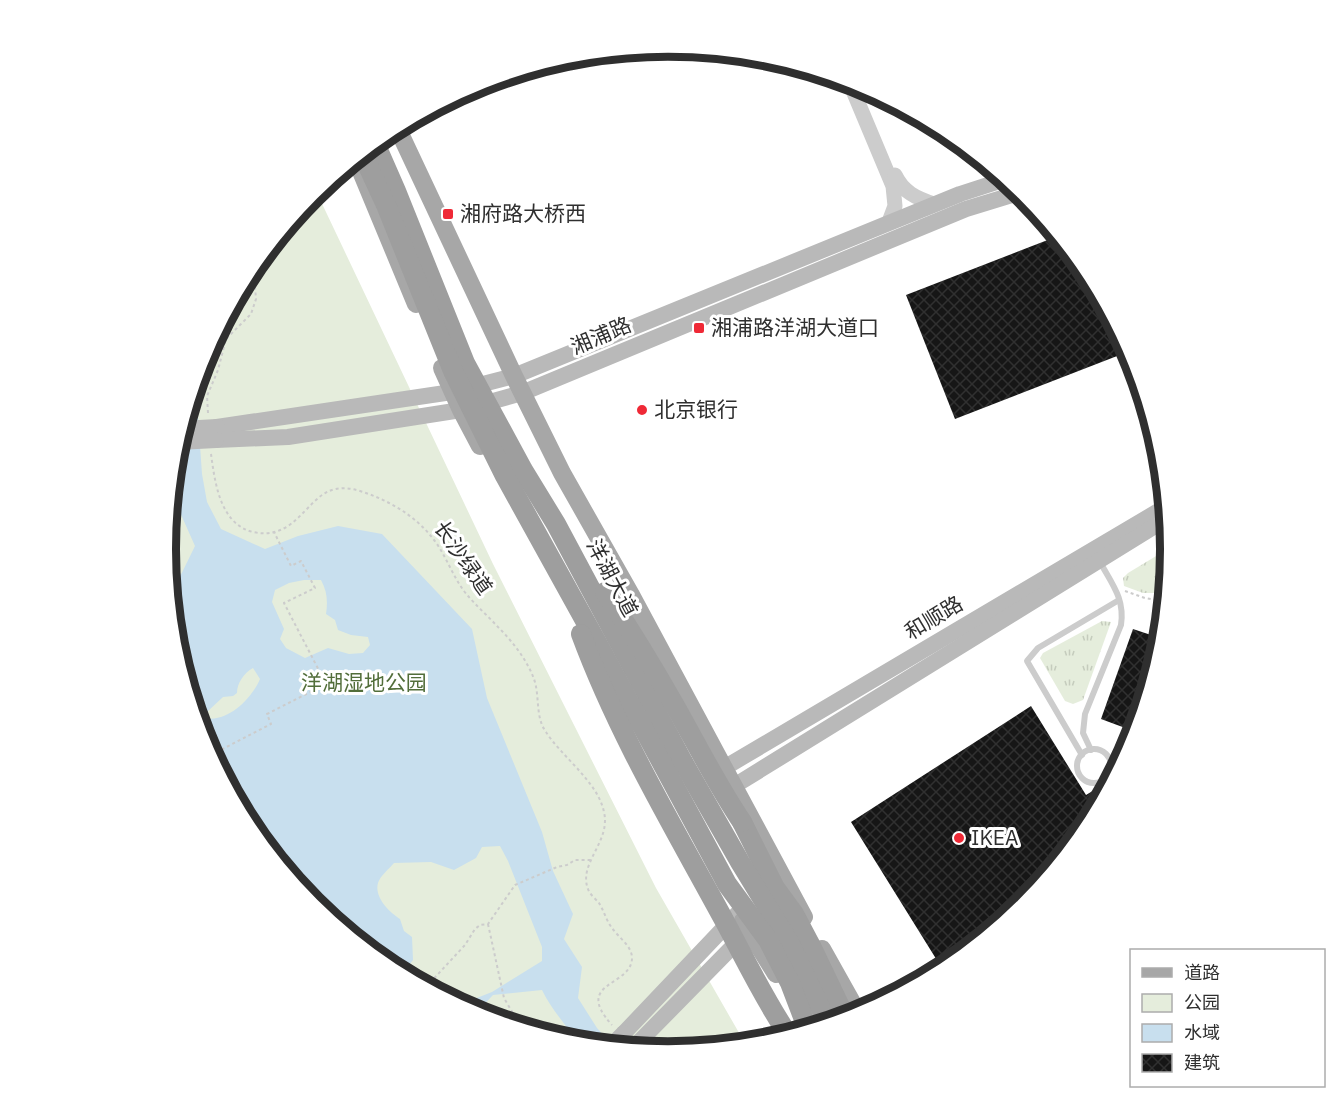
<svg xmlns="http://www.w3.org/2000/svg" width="1337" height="1099" viewBox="0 0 1337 1099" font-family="'IBM Plex Sans','Noto Sans SC',sans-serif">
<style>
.grass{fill:url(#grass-tufts)}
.park{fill:#e5eddc}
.water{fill:#c8dfee;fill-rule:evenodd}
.building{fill:url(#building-cross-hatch)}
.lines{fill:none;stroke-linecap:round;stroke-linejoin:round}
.path{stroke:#ccc;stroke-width:2;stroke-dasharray:3 3;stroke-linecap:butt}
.service{stroke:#ccc;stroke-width:6}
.tertiary{stroke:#ccc;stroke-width:15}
.secondary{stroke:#b9b9b9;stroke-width:16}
.primary{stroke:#a7a7a7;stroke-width:18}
.trunk{stroke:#9e9e9e;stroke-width:20}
.secondary-bridge{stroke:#b9b9b9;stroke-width:16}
.trunk-bridge{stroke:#9e9e9e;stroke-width:20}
.poi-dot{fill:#ef2936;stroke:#fff;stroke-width:2}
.labels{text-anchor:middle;stroke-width:6;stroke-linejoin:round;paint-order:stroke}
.poi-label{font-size:21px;fill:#2f2f2f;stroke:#fff;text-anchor:start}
.street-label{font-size:21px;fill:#2f2f2f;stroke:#fff}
.park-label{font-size:21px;fill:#526e3a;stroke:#fff}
.rim{fill:none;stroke:#2f2f2f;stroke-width:8}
</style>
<defs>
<pattern id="grass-tufts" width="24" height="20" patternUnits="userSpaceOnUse" patternTransform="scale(1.5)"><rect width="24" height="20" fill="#e5eddc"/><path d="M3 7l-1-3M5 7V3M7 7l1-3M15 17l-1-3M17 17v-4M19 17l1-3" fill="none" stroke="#c5ccbd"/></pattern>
<pattern id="building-cross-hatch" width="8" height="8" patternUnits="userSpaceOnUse" patternTransform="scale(1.5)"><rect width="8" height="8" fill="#161616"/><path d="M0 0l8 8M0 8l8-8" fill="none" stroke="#303030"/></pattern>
</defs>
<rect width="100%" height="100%" fill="#fff"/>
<g class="grass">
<path d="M1171,547l-4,46h-24l-19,-7 -1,-8 5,-5z"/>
<path d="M1102,621l9,1 -28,78 -10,4 -8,-3 -25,-43 3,-5z"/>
</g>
<path class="park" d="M316,191l177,373 163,324 90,157 -78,7 -98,-9 -94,-29 -87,-46 -76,-63 -63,-76 -46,-87 -29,-95 -9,-98 9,-98 29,-94 46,-87z"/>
<path class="water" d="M208,350l-11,53 5,71 5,28 14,27 44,20 33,-13 40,-10 44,8 90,95 15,69 55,134 11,39 20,43 -9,25 18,28 -4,31 19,30 17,19 -35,-3c-12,-18 -28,-35 -37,-54l-49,5 -18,19 -16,-9 33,-13 50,-31v-14l-34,-86 -8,-15 -18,1 -6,11 -22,12 -23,-8 -37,1c-5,6 -14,13 -16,20 -4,14 11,29 22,36l4,12 8,6 1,23 -10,13 1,3 -15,-8 -76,-63 -63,-76 -46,-87 -29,-95 -5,-50 25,-51 -20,-45 4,-61zM304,580h17c6,11 7,21 5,34l9,6 3,10 13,5 17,2 2,8 -7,8 -14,1 -21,-6 -23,10 -19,-10 -6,-9 4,-10 -12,-27 3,-12 14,-7zM253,668l7,11c-8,19 -32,44 -55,39l2,-6 16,-15 10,-1 4,-3c0,-10 7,-20 16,-25z"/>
<g class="building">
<path d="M1058,236l29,34 43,81 -175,68 -49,-124z"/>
<path d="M1133,629l30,10 -1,9 -26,84 -35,-13z"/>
<path d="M1031,706l55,89 28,-17 -27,51 -63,76 -81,65 -92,-148z"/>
</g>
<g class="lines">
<g class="path">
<path d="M208,413l-1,-17 11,-26 8,-31 25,-25 5,-15 -2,-24 -3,-6"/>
<path d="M211,454c4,29 9,70 42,78 13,3 24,1 35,-6 26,-18 33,-47 72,-35 31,10 58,26 77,53 10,15 16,32 27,47 10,13 23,24 34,36 15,15 29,33 36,52 6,17 1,38 12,53 16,25 52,50 58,80 7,30 -26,51 -16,77 2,6 8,10 11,14 5,8 7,17 13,25 6,9 19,17 20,29 1,30 -60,24 -20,68"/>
<path d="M1125,591l20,7 21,4"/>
<path d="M211,755l60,-31 -4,-10 59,-30 -42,-81 31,-15 -14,-27 -10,5 -17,-34"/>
<path d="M488,924l16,74 14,24 -3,4"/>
<path d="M426,987l39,-42 10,-16 5,-4 8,-1 27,-39 42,-18 10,-2 8,-5h17"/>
</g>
<g class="service">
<circle cx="1094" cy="766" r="17"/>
<path d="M1091,750l-8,-17 2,-19 36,-89c4,-26 -9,-41 -21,-63"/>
<path d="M1082,755l-55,-94 11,-13 81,-48"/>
</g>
<g class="tertiary">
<path d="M849,81l44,105 2,20 -6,16"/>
<path d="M895,175c8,17 21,23 39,29"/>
</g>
<g class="secondary">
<path d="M217,427l235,-35 62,-16 446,-182 46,-15"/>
<path d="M216,440l72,-3 173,-27 61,-17 444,-184 56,-17"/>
<path d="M724,768l443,-262"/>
<path d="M734,786l434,-268"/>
<path d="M624,1033l113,-119"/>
<path d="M637,1044l106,-108"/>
</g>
<g class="primary">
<path d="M397,127l117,249 48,97 69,122 173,322"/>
<path d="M360,169l56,135"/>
<path d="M442,368l19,42 19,36"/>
<path d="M743,921l33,53"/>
<path d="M822,949l37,66"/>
</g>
<path class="trunk" d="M742,822l33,66 19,26 18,34 34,71"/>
<g class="secondary-bridge">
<path d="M182,429l35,-2"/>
<path d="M178,442l38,-2"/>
<path d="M610,1047l14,-14"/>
<path d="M632,1049l5,-5"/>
</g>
<g class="trunk-bridge">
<path d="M375,143l21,48 69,172 58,107 33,54 127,238 57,100 50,82 38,80"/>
<path d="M362,153l24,52 67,166 52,105 94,170 128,238 41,56 22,43 18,47"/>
<path d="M605,592c25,37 48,75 70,114 22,39 42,79 67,116"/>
<path d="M581,634c37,100 92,192 143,286 21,39 40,79 65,116"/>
</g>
</g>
<g class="poi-dot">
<rect x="442" y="208" width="12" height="12" rx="3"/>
<rect x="693" y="322" width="12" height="12" rx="3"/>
<circle cx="642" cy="410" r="6"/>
<circle cx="959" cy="838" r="6"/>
</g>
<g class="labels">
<g class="poi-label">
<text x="460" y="221">湘府路大桥西</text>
<text x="711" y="335">湘浦路洋湖大道口</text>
<text x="654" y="417">北京银行</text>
<text x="971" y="845">IKEA</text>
</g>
<g class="street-label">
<text transform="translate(601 336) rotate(-23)" y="7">湘浦路</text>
<text transform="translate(463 558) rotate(55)" y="7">长沙绿道</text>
<text transform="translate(612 578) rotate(62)" y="7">洋湖大道</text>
<text transform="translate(934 618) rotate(-31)" y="7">和顺路</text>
</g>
<g class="park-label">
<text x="364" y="690">洋湖湿地公园</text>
</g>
</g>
<path d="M0 0H1337V1099H0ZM176 549a492 492 0 1 1 984 0a492 492 0 1 1-984 0Z" fill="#fff" fill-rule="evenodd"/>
<path class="rim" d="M176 549a492 492 0 1 1 984 0a492 492 0 1 1-984 0Z"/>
<rect x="1130" y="949" width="195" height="138" fill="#ffffff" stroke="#acacac" stroke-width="1.5"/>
<rect x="1142" y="968" width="30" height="9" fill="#a7a7a7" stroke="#acacac" stroke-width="1.5"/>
<text x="1184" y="979" font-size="18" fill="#2f2f2f">道路</text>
<rect x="1142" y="994" width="30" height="18" fill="#e5eddc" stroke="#acacac" stroke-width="1.5"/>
<text x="1184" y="1009" font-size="18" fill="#2f2f2f">公园</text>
<rect x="1142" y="1024" width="30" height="18" fill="#c8dfee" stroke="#acacac" stroke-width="1.5"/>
<text x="1184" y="1039" font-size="18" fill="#2f2f2f">水域</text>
<rect x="1142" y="1054" width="30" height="18" fill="url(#building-cross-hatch)" stroke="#acacac" stroke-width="1.5"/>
<text x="1184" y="1069" font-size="18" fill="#2f2f2f">建筑</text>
</svg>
